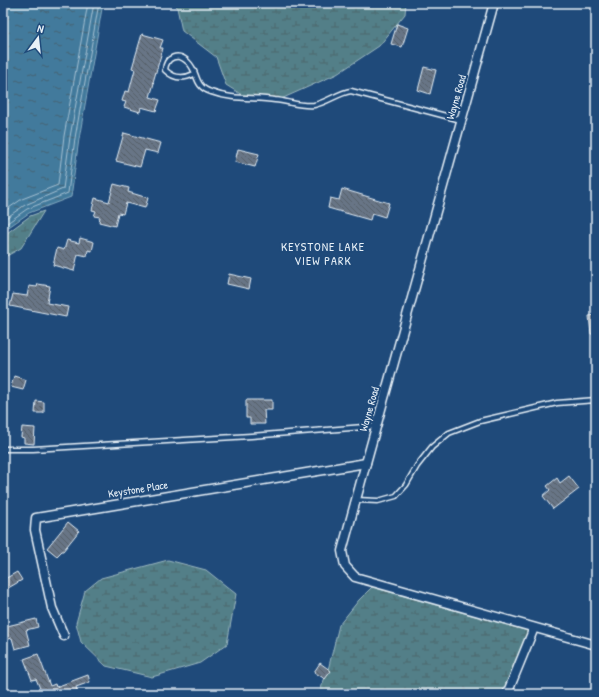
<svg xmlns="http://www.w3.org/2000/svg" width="599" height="697" viewBox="0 0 599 697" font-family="'Patrick Hand',sans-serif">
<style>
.wetland{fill:url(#wetland-marsh);stroke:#9db8c0}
.water{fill:url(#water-ripples);stroke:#84aac1}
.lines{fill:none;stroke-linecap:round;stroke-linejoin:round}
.shore{stroke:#a6c1d3;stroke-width:1}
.building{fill:url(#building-back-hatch);stroke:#e8f1f8}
.lane-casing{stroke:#e8f1f8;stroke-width:7}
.street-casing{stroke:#e8f1f8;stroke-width:11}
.lane{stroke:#1f4a7a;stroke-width:4}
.street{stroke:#1f4a7a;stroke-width:8}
.labels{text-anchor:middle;stroke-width:4;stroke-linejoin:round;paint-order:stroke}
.street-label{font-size:11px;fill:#e8f1f8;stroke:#1f4a7a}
.neighbourhood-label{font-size:12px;letter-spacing:1px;fill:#e8f1f8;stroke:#1f4a7a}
</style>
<defs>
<pattern id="wetland-marsh" width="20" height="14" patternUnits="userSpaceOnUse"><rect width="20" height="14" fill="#527f88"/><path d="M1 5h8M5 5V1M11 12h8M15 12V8" fill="none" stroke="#4d666c"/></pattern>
<pattern id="water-ripples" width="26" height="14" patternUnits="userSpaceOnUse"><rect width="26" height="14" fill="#427a9c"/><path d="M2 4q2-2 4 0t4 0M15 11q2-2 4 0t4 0" fill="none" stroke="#446173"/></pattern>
<pattern id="building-back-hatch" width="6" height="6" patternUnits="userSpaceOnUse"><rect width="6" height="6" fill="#677586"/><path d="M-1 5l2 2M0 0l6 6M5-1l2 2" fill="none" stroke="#565e68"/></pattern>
</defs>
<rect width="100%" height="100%" fill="#1f4a7a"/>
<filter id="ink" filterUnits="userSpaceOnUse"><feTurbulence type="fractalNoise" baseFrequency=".025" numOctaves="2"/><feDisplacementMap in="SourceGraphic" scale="8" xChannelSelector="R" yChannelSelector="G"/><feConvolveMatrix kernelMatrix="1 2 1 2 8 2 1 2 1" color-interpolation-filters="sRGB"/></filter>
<g filter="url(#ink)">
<g class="wetland">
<path d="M176,3h230l-1,11 -26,32 -42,28 -56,25 -31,1 -24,-15 -10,-28 -34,-26z"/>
<path d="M44,211l-23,37 -18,10v-22l27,-20z"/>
<path d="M168,560l38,10 30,24 -9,50 -27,19 -48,14 -46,-11 -25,-24 -5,-19 9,-32 16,-13z"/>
<path d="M372,587l156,44 -26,63h-183l10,-28 10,-41 20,-25z"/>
</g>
<path class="water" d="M3,3h100l-24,136 -8,58 -42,16 -26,18z"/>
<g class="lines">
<g class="shore">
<path d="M3,212l19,-13 36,-14 6,-49 24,-133"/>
<path d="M3,220l22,-15 38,-16 7,-52 24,-134"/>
<path d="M3,226l24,-17 41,-16 7,-55 24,-135"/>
</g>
</g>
<g class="building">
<path d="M397,24l11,4 -6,19 -11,-3z"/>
<path d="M142,34l21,6 -3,8h3l-10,34 1,1 -4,14 10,3 -4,11 -15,-4 -1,5 -16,-5 2,-5 -4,-1 3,-10 4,1 6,-23 -3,-1z"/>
<path d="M424,67l12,3 -6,24 -12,-4z"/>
<path d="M124,133l37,10 -3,10 -13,-3 -5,17 -24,-6z"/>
<path d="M238,149l21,5 -4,13 -20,-5z"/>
<path d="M114,184l15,4 -1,4 20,6 -3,10 -19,-5 -3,11 -5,-1 -3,13 -16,-4 1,-5 -6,-1 2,-5 -4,-1 3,-12 14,4z"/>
<path d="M342,189l47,14 -4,14 -13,-4 -2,7 -42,-12 2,-10 9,2z"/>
<path d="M80,238l14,4 -2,9 -4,-1 -1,6 -9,-2 -4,17 -21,-6 4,-17 7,2 3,-10 12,3z"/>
<path d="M229,274l22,5 -2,10 -22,-5z"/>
<path d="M38,284l12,2 -3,17 21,4 -2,10 -56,-11 3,-12 14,2 2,-10 8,1z"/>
<path d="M596,315v19h-5l-2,-18z"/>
<path d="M14,376l12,4 -3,10 -12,-3z"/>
<path d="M246,400h26v10h-8l1,14h-15v-6h-4z"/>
<path d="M36,401l8,1v11h-9z"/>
<path d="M22,427l13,1 -1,16 -10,-1v-5l-3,-1z"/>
<path d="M569,476l10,13 -26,20 -10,-13 7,-6 -3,-4 10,-8 3,5z"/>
<path d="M68,522l11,9 -16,20h-1l-5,5 -10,-8z"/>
<path d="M17,572l5,8 -19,11v-11z"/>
<path d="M36,619l2,8 -12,3 4,15 -15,4 -3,-11 -9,3v-14z"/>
<path d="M38,654l12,32 5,-2 1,3 32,-12 2,7 -14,5 2,7h-38l2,-1 -6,-14 -4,1 -8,-21z"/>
<path d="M320,663l11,8 -6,8 -11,-7z"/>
</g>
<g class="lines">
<g class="lane-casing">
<g id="lane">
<path d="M194,74c-10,5 -20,5 -29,-4 1,-13 13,-18 23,-8 11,10 5,24 23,30 21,8 43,5 64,8 13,1 26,7 39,5 14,-3 24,-12 37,-14l110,29"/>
<path d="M3,449h30l218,-13 125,-10"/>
<path d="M356,500l22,1 18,-5 10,-11 11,-19 15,-19 17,-14 31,-12 77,-18 39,-3"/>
</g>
</g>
<g class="street-casing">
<g id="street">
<path d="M494,3l-128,460 -24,88 3,15 10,11 241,68"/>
<path d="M64,636l-12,-28 -17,-78 1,-12 330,-55"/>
<path d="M507,694l27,-66"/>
</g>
</g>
<use href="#lane" class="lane"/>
<use href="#street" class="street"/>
</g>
</g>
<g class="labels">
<g class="street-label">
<text transform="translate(456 97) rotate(-74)" y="4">Wayne Road</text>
<text transform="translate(369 409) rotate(-74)" y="4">Wayne Road</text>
<text transform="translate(138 489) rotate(-9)" y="4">Keystone Place</text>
</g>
<g class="neighbourhood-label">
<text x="323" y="251">KEYSTONE LAKE<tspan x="323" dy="14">VIEW PARK</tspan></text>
</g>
</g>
<rect width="599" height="697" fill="none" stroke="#1f4a7a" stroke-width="16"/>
<rect x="8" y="8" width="583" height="681" fill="none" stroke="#e8f1f8" stroke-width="1.5" filter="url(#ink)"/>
<g transform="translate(38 38) rotate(15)" stroke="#1f4a7a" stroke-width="3" paint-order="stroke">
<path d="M0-3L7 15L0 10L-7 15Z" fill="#e8f1f8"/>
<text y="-6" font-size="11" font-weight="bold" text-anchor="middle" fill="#e8f1f8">N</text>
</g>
</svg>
